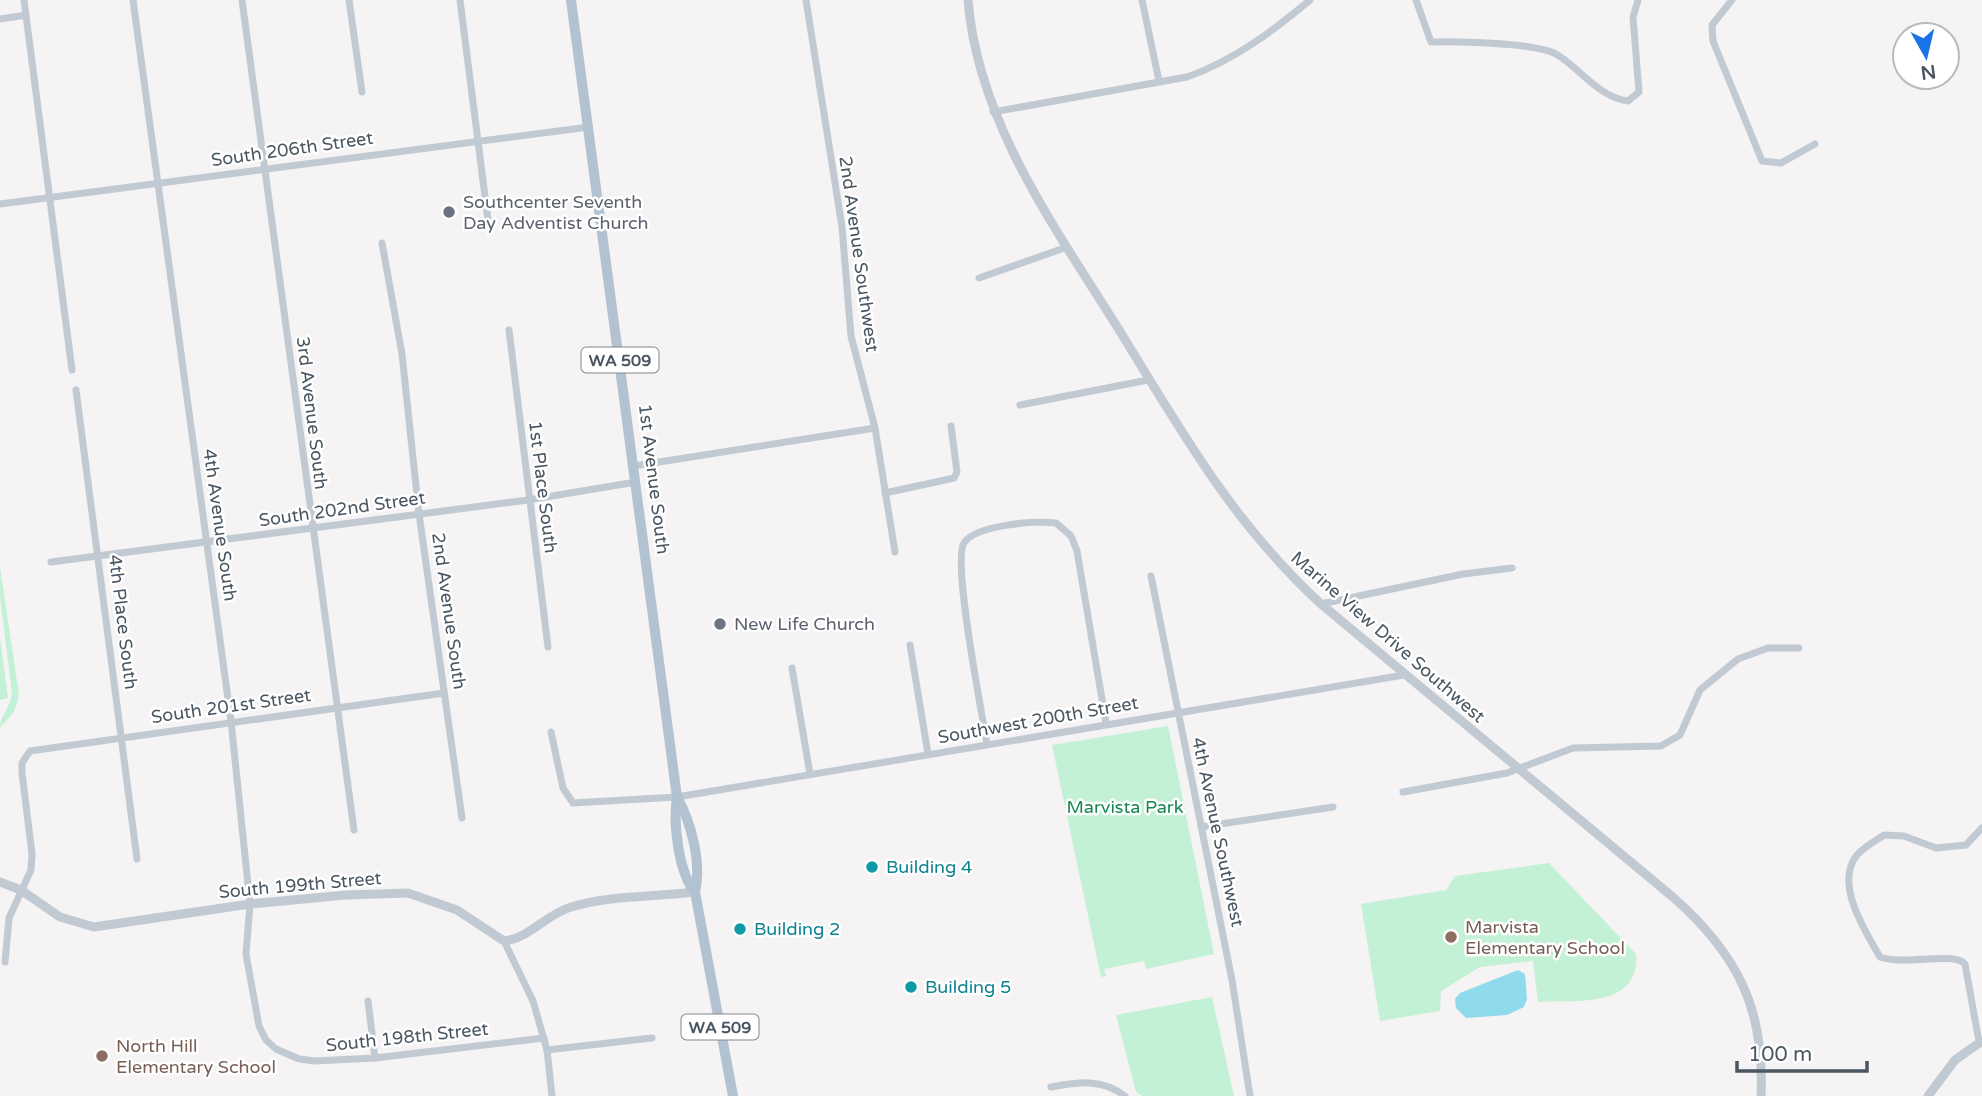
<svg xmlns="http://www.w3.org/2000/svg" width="1982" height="1096" viewBox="0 0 1982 1096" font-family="'Varela Round',sans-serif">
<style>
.green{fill:#c3f1d5}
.water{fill:#90daee}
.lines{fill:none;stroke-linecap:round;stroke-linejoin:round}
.minor{stroke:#c1cad2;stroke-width:7}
.tertiary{stroke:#c1cad2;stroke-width:9}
.primary{stroke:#b3c2d1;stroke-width:10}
.worship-dot{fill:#6b7280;stroke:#fff;stroke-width:2.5}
.culture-dot{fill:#0f9aa8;stroke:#fff;stroke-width:2.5}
.education-dot{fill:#8d6e63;stroke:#fff;stroke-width:2.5}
.labels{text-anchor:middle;stroke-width:5;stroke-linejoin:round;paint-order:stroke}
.shield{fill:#fff;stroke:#808990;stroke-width:2}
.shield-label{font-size:16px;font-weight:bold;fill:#4a5661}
.street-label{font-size:18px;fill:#4a5661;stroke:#fff}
.worship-label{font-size:18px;fill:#5b616d;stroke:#fff;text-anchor:start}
.park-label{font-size:18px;fill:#17864f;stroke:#fff}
.culture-label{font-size:18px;fill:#0d838f;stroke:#fff;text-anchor:start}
.education-label{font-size:18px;fill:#785e54;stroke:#fff;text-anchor:start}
</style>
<rect width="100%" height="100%" fill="#f5f3f3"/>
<g class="green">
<path d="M0,567l19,128 -5,17 -14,16c0,-13 11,-21 12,-35l-12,-96z"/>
<path d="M0,637l8,61 -8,2z"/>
<path d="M1168,726l46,228 -68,15 -2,-8 -40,8 2,7 -5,1 -49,-232z"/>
<path d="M1549,863l87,91c4,55 -59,46 -98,48l-5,-41 -53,6 -39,24 -1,20 -60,10 -19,-117 85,-14 9,-14z"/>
<path d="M1212,997l22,99h-91l-7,-4 -20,-77z"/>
</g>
<path class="water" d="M1518,970l7,4 2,25 -3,8 -17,8 -41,3 -10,-10 -1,-9 5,-6z"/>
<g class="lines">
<g class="minor">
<path d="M24,0l48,370"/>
<path d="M133,0l98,721 19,183 -4,50 13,72 7,14 10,9 23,10 16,2 60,-3 169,-20"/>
<path d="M242,0l112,830"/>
<path d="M349,0l13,92"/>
<path d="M460,0l28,220"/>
<path d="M806,0l36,227 9,109 24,92 20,124"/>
<path d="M1142,0l17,81"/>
<path d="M1416,0l15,42c24,-1 106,1 125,12 24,14 42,43 72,47l11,-9 -6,-75 5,-17"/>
<path d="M1732,0l-20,25 1,16 49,120 19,2 34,-19"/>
<path d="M0,19l26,-4"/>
<path d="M993,112l194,-35c46,-16 86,-46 123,-77"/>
<path d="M0,204l589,-77"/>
<path d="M382,243l20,111 17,160 43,304"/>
<path d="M979,278l88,-31"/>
<path d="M509,330l39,317"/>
<path d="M76,390l61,469"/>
<path d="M1020,405l128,-25"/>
<path d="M634,466l241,-38"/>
<path d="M885,493l69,-15 3,-6 -6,-46"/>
<path d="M51,562l477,-62 108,-18"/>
<path d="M1151,576l81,404 18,116"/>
<path d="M1321,604l142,-30 49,-6"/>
<path d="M910,645l18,109"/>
<path d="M792,668l18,106"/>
<path d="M551,732l12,56 10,15 104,-6 727,-122"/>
<path d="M987,744c-5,-31 -35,-182 -23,-201 11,-18 73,-23 92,-20l15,13 6,15 29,172"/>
<path d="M1403,792l104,-19 66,-25 88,-2 19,-11 20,-45 38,-31 30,-11h31"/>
<path d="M1201,827l132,-20"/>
<path d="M504,941l29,60 14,49 5,46"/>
<path d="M5,962l4,-44 22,-48 1,-16 -10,-81v-10l8,-12 414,-58"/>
<path d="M368,1001l7,57"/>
<path d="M1979,1042l-14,-78c-12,-13 -61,2 -85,-7 -15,-26 -46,-74 -23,-102 7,-8 18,-14 27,-20l20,1 32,12 30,-3 16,-17"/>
<path d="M547,1050l105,-12"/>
<path d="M1051,1087c28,-5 50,-9 74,9"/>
</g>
<g class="tertiary">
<path d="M968,0c10,124 89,230 153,333 62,101 112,190 200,271l353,294c64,57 91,111 87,198"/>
<path d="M0,882l21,8 39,27 34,10 156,-23 96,-9 62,-2 49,17 47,31c24,-2 43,-27 67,-34 39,-12 84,-10 124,-15"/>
<path d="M1928,1096l27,-36 27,-19"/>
</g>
<g class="primary">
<path d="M571,0l106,797c-4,25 1,75 18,95"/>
<path d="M677,797c14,25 25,66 18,95l38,204"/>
</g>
</g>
<g class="worship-dot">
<circle cx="449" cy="212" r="7"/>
<circle cx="720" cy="624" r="7"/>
</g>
<g class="culture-dot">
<circle cx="872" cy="867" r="7"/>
<circle cx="740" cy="929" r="7"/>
<circle cx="911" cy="987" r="7"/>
</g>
<g class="education-dot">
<circle cx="1451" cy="937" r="7"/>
<circle cx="102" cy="1056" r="7"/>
</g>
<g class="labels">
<g class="shield">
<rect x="581.5" y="347.5" width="77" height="25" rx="5"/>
<rect x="681.5" y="1014.5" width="77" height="25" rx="5"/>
</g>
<g class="shield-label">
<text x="620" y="366">WA 509</text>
<text x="720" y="1033">WA 509</text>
</g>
<g class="street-label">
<text transform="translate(292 149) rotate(-8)" y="6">South 206th Street</text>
<text transform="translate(859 254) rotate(82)" y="6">2nd Avenue Southwest</text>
<text transform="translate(312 413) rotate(83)" y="6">3rd Avenue South</text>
<text transform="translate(654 479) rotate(83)" y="6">1st Avenue South</text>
<text transform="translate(543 487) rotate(83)" y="6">1st Place South</text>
<text transform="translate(342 509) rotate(-8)" y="6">South 202nd Street</text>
<text transform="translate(220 525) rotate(82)" y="6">4th Avenue South</text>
<text transform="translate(449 611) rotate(82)" y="6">2nd Avenue South</text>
<text transform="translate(123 622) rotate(83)" y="6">4th Place South</text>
<text transform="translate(1388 637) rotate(41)" y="6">Marine View Drive Southwest</text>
<text transform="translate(231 706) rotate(-8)" y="6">South 201st Street</text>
<text transform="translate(1038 720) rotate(-10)" y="6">Southwest 200th Street</text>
<text transform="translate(1218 832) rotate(78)" y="6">4th Avenue Southwest</text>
<text transform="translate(300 885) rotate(-5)" y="6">South 199th Street</text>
<text transform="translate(407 1037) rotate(-6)" y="6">South 198th Street</text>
</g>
<g class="worship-label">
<text x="463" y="208">Southcenter Seventh<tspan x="463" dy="21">Day Adventist Church</tspan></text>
<text x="734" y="630">New Life Church</text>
</g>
<g class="park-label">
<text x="1125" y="813">Marvista Park</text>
</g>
<g class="culture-label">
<text x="886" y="873">Building 4</text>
<text x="754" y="935">Building 2</text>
<text x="925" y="993">Building 5</text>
</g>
<g class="education-label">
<text x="1465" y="933">Marvista<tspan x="1465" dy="21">Elementary School</tspan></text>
<text x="116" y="1052">North Hill<tspan x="116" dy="21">Elementary School</tspan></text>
</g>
</g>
<g transform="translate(1926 56) rotate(172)"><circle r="33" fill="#ffffff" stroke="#b7bbc0" stroke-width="2"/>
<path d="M0-5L12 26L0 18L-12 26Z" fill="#1a73e8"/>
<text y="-10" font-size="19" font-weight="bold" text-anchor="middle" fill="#4a5661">N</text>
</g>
<path d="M1737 1061v10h130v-10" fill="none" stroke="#4a5661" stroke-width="3.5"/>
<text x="1748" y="1061" font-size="21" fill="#4a5661" stroke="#ffffff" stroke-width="5" paint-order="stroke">100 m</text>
</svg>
